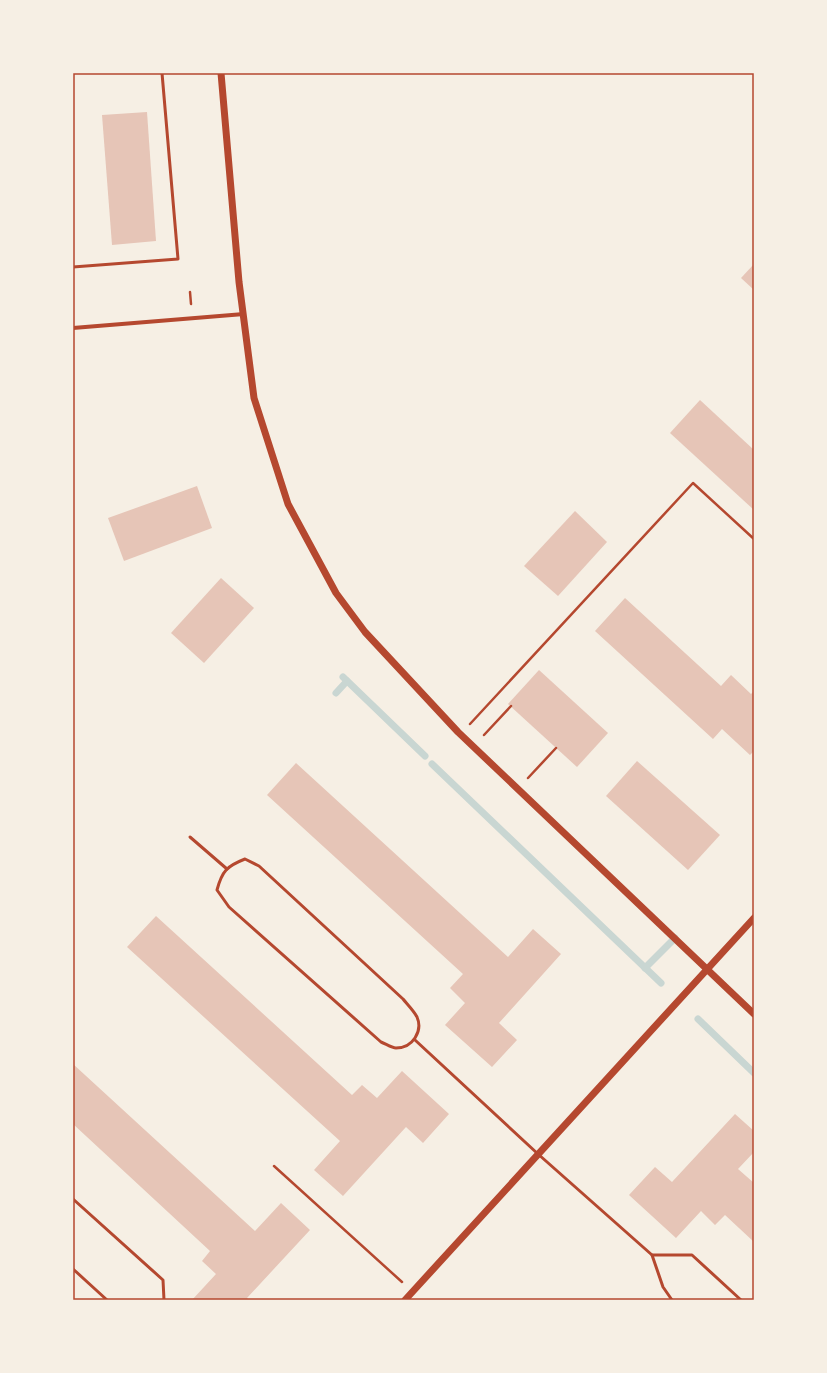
<svg xmlns="http://www.w3.org/2000/svg" width="827" height="1373" viewBox="0 0 827 1373" font-family="Inter,sans-serif">
<style>
.lines{fill:none;stroke-linecap:round;stroke-linejoin:round}
.stream{stroke:#c9d6d2;stroke-width:7}
.building{fill:#e6c5b7}
.path{stroke:#b5482f;stroke-width:2.5}
.service{stroke:#b5482f;stroke-width:3}
.minor{stroke:#b5482f;stroke-width:4}
.tertiary{stroke:#b5482f;stroke-width:7}
.neatline{fill:none;stroke:#b5482f;stroke-width:1.5}
</style>
<rect width="100%" height="100%" fill="#f6efe4"/>
<g class="lines">
<g class="stream">
<path d="M343,677l82,79"/>
<path d="M336,693l11,-12"/>
<path d="M432,764l229,219"/>
<path d="M645,968l30,-30"/>
<path d="M698,1019l56,54"/>
</g>
</g>
<g class="building">
<path d="M147,112l9,129 -44,4 -10,-130z"/>
<path d="M754,264v26l-13,-12z"/>
<path d="M700,400l54,50v60l-84,-77z"/>
<path d="M197,486l15,42 -88,33 -16,-43z"/>
<path d="M575,511l32,31 -49,54 -34,-30z"/>
<path d="M221,578l33,30 -50,55 -33,-30z"/>
<path d="M625,598l96,88 10,-11 20,19 3,-3v60l-4,4 -28,-26 -9,10 -118,-108z"/>
<path d="M539,670l69,63 -31,34 -69,-63z"/>
<path d="M637,761l83,74 -32,35 -82,-74z"/>
<path d="M296,763l212,194 25,-28 28,25 -62,69 18,17 -25,27 -47,-42 20,-22 -15,-15 13,-14 -196,-179z"/>
<path d="M156,916l196,179 10,-10 15,13 25,-27 47,43 -26,29 -17,-16 -63,69 -29,-26 26,-29 -213,-194z"/>
<path d="M73,1064l182,167 26,-28 29,27 -63,68 2,2h-57l24,-26 -14,-13 8,-10 -137,-127z"/>
<path d="M735,1114l19,17v21l-16,17 16,14v59l-29,-27 -10,10 -14,-14 -25,27 -47,-43 26,-28 17,15z"/>
</g>
<g class="lines">
<g class="path">
<path d="M190,292l1,12"/>
<path d="M470,724l223,-241 61,56"/>
<path d="M484,735l27,-29"/>
<path d="M528,778l28,-30"/>
<path d="M274,1166l128,116"/>
</g>
<g class="service">
<path d="M73,267l105,-8 -16,-186"/>
<path d="M190,837l37,32"/>
<path d="M245,859l14,7 144,133c4,5 11,12 14,18 6,14 -4,31 -21,31 -4,0 -10,-4 -15,-6l-152,-135 -12,-17c5,-19 10,-24 28,-31z"/>
<path d="M415,1040l123,114 114,101"/>
<path d="M73,1199l90,81 1,20"/>
<path d="M73,1269l34,31"/>
<path d="M672,1300l-9,-13 -11,-32h40l49,45"/>
</g>
<path class="minor" d="M73,328l171,-14"/>
<g class="tertiary">
<path d="M221,73l18,209 15,116 34,106 48,89 29,39 93,100 296,282"/>
<path d="M405,1300l349,-382"/>
</g>
</g>
<rect width="827" height="1373" fill="none" stroke="#f6efe4" stroke-width="148"/>
<rect x="74" y="74" width="679" height="1225" class="neatline"/>
</svg>
